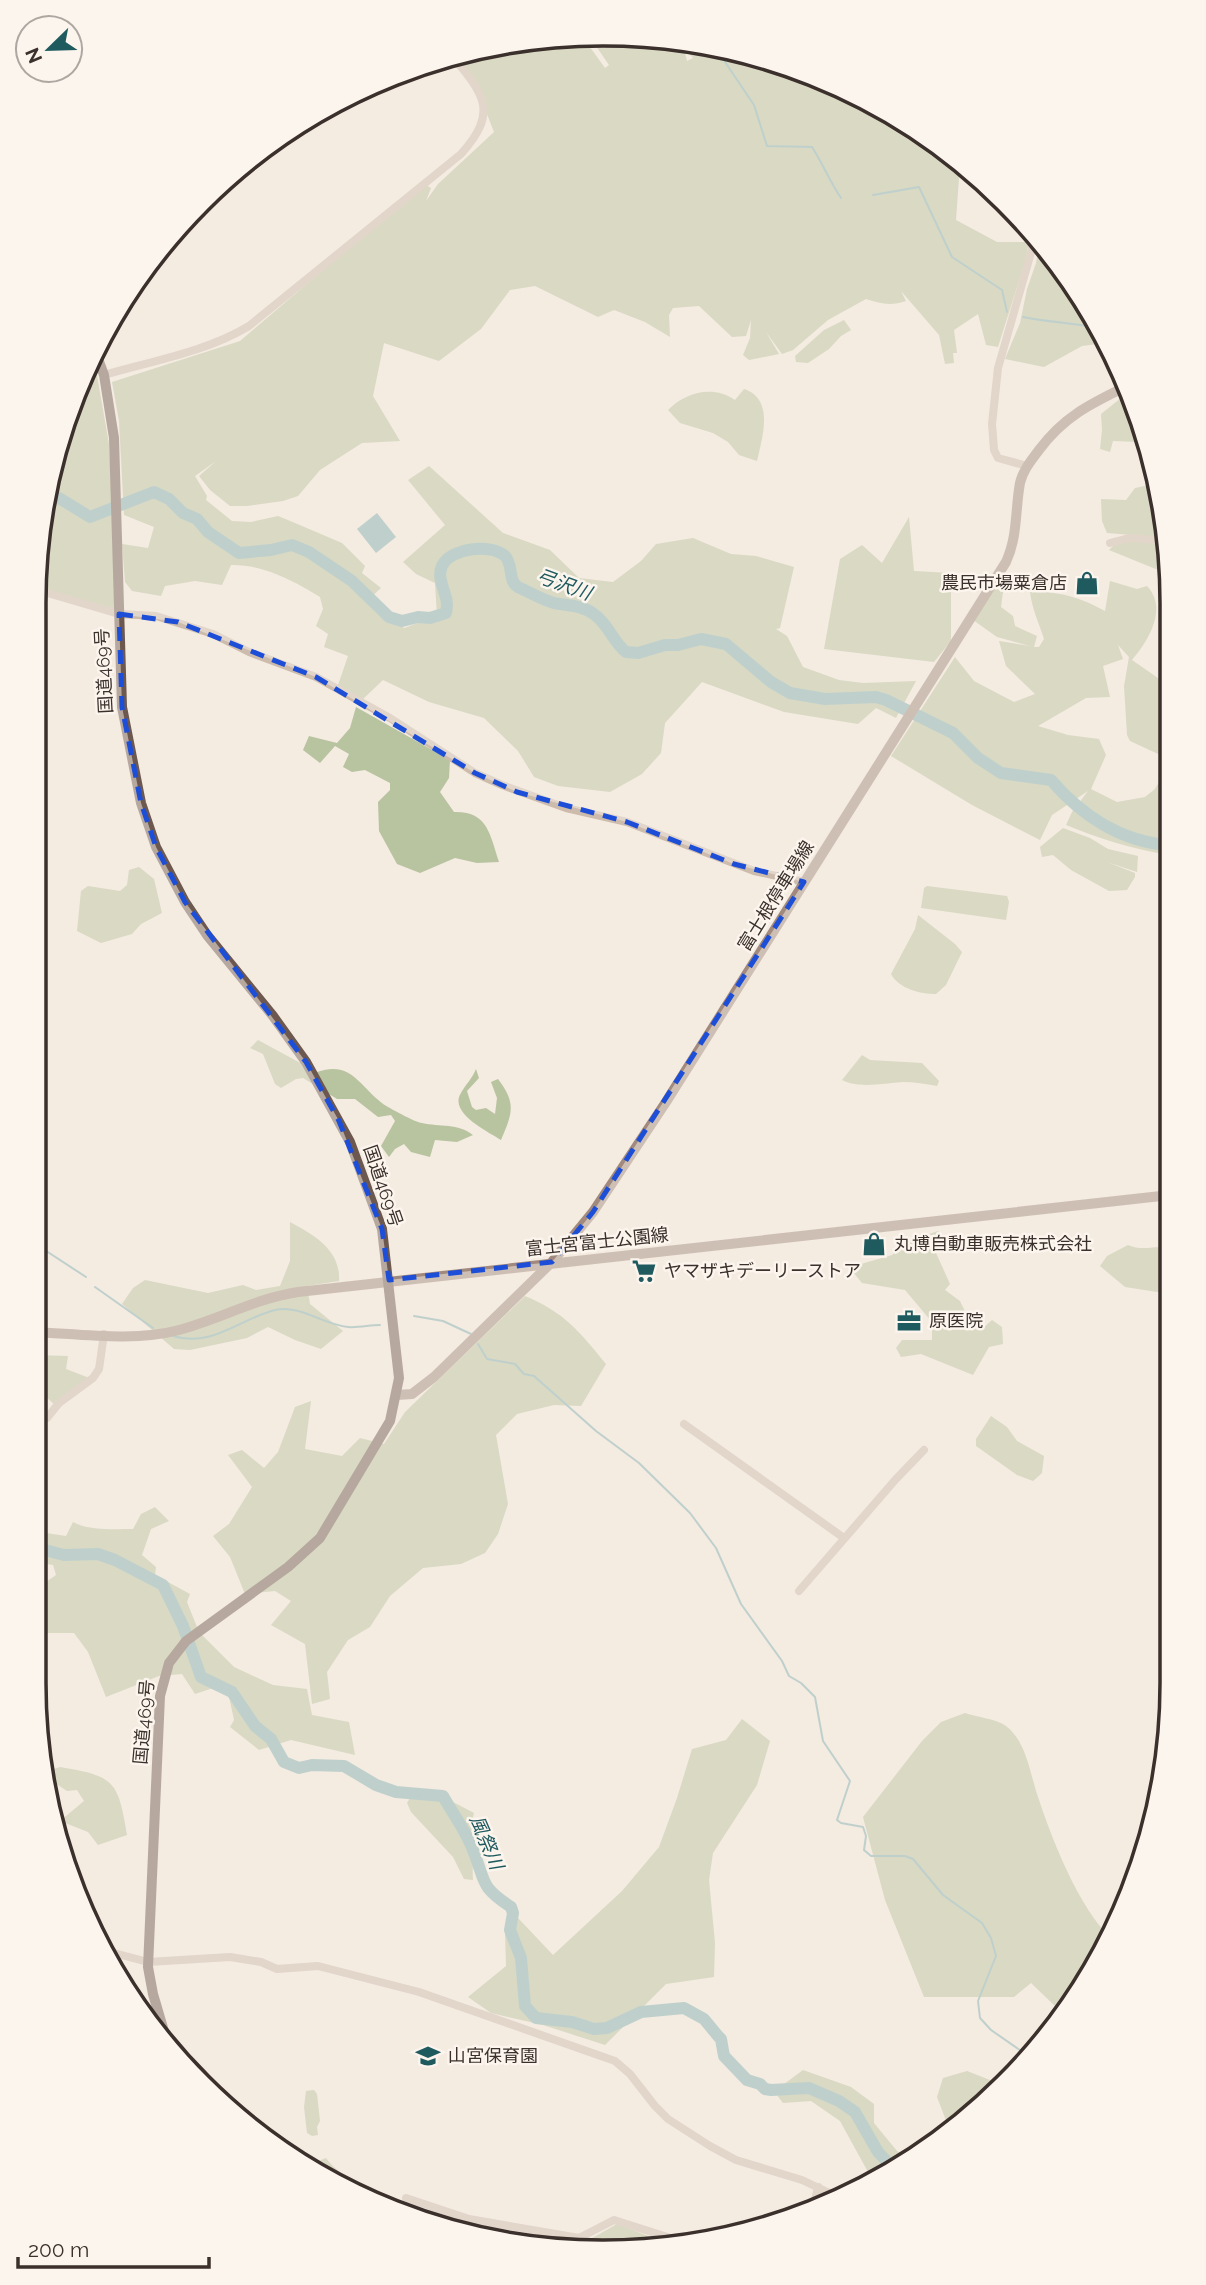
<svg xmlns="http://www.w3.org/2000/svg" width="1206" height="2285" viewBox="0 0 1206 2285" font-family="Raleway,'Noto Sans JP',sans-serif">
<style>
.green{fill:#b8c4a0}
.water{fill:#7fb0b2}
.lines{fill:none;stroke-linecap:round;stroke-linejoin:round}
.stream{stroke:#7fb0b2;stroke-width:2}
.river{stroke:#7fb0b2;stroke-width:12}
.tertiary{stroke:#cdbbac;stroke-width:8}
.secondary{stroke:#a18a7d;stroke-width:10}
.trunk{stroke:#6c584f;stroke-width:10}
.marked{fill:none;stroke:#1d4ed8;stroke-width:5;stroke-dasharray:14 9;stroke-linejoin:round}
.labels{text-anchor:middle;stroke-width:5;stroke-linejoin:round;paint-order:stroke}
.poi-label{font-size:18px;fill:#3b302b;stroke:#fbf5ee;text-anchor:start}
.street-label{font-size:18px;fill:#3b302b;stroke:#fbf5ee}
.water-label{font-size:19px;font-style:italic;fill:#1f5a5e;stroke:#fbf5ee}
.rim{fill:none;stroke:#3b302b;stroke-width:3.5}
</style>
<rect width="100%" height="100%" fill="#f4ebe1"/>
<g class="green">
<path d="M641,35l35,5 9,13 2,8 6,-3 -16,-17 74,12 104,39 110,73 -6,13 -3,42 41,22h32l-4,20 -27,85 -12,-2 -8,-31 -24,16 3,23h-4l1,10 -9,1 -6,-29 -38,-44 5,10c-15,5 -25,3 -40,-2l-38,21 -35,30 -11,4 -16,-22 13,22 -30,6 -6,-5 7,-17 1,-18 -5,16 -14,1 -33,-31 -26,2 -4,7 1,22 -25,-15 -31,-12 -16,7 -63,-31 -25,4 -29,39 -42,32 -55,-18 -11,53 27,45 -38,2 -42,27 -22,26 -15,5 -36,5h-17l-20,-16 -11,-14 17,-15 -21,15 12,20 -1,4 26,21 19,1 27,-6 17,7 47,20 23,23 -3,7 19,15 -11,10 34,30 33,-12 -2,-33 -19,-9 -13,-12 42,-37 -37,-45 21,-14 74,67 47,17 29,28 34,4 28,-21 15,-17 37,-6 38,16 25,2 38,11 -14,61 -4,1 11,7 16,31 36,13 24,3 53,-2 -20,37 -20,-10 -18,16 -74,-12 -82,-30 -37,41 -4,30 -19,21 -32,18 -52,-6 -24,-9 -16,-26 -34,-33 -55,-16 -46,-22 -20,19 -25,-14 10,-29 -24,-9 4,-13 -12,-8 7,-17 -3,-12c-26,-16 -58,-33 -89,-32l-9,20 -27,-4 -30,5 -4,10 -29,-5 -7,-9 -3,-38 26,4 6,-21 -30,-12 -5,-94 -7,-39 128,-41 184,-157 7,4 -5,13 12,-17 56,-52 -15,-38 -24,-39 74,-17 53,-2 23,32 4,-3 -20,-29z"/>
<path d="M1038,238l17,18 50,87 -23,3 -38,21 -39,-8 15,-36 7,-34 9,-26 3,-17z"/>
<path d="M844,320l7,10 -10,6 -12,13 -21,14 -12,-1 -1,-6 29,-26z"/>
<path d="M89,358l6,6 14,80 10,170 -85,-27v-21l19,-110z"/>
<path d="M744,389c31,10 18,49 13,72l-18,-6 -11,-13 -15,-9 -33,-10 -12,-13c18,-18 45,-25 67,-10z"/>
<path d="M1131,390l14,54 -8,-2 -24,-1 -3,11 -10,-3 2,-19 -1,-16z"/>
<path d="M1154,478l14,50v10l-61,-5 -5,-12 -1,-22 25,1 9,-12 19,-4z"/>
<path d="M909,517l5,54 37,2v68l-17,21 -110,-13 16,-90 22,-14 20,18z"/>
<path d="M1126,541l42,2v31l-59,-24 7,-7z"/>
<path d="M1000,580l3,12 -2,15 12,9 2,10 22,10 -3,11h5l5,-8c-5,-16 -12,-30 -14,-47 26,-2 52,6 75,19l5,-30 27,8 10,-3c21,22 2,54 -15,74l36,25 1,74 -39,-18 -3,-6 -3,-49 5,-29 -11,-12 5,14 -20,7 7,31 -24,1 -48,28 30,9 31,4 7,16 -15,34 26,13 28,-5 10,-8 13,-22 1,88c-37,-6 -69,-16 -103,-30l6,-13 16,-21 -36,24 -12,25 -68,-35 -81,-49 64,-99 19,24 40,21 21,-8 -29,-28 -7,-25 31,5 -33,-9 -24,-17z"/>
<path d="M356,707l94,53 -1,18 -9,14 14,20c34,-1 36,23 45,50l-22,1 -22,-5 -35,15 -23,-9 -18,-33 -1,-29 12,-12v-7l-25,-13 -13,2 -9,-5 6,-13 -14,-8 -15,17 -17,-13 6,-14 28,7 13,-15z"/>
<path d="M1063,828l27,10 18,11 30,7 -1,16 -30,-10 28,11v4l-8,13 -18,1 -38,-21 -18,-15 -11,2 -2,-10z"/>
<path d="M139,867l15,12 8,34 -21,11 -9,10 -31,9 -24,-12 4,-40 7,-5 32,5 7,-6 2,-15z"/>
<path d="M927,886l80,10 2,6 -3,18 -85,-12 3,-20z"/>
<path d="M918,915l37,29 7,8 -16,33 -10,9c-15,0 -37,-5 -45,-20l24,-45z"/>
<path d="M258,1040l59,32c37,-13 44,19 71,35 7,4 27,15 34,16 18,4 36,0 51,12l-16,7 -22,-2 -5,17 -19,-5 -7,-8 -9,5 -6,8 -8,-11 14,-25 -4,-6 -13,2 -23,-18h-18l-34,-21 -7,1 -15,9 -6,-4 -12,-30 -13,-6z"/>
<path d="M862,1055l8,5 52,3 17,18 -2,5c-11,-2 -23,-4 -34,-4 -19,1 -44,7 -61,-2z"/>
<path d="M476,1069l3,9 -12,13 5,16 4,3 10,-2 9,6 2,-16 -6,-16 7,-3c18,24 15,33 3,61 -12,-8 -53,-27 -40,-47 5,-9 11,-14 15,-24z"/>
<path d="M290,1222c24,13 51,28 49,59l-32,5 3,18 33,27 -22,18 -26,-9 -27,-13 -21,11 -57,12 -16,-1 -52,-45 11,-16 12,-8 63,13 35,-8 13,5 24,-4 10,-25z"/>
<path d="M938,1231l5,9 -7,13 14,31 -5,6 15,11 10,21 11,8 11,-10 10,7 1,17 -14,3 -16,28 -52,-21 -20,3 -5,-9 6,-8h30v-18l-27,-32 -43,-7 -9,-11 1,-6 38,-11 14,-13z"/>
<path d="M1128,1245c16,7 27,-1 42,4v45l-45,-7 -25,-21 7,-10z"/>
<path d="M525,1296c39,16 55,36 81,68l-25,42 -27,-1 -37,9 -21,21 12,69 -10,30 -13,19 -24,11 -38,4 -33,28 -20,31 -22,13 -21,32 3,27 -18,5 -7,-60 -34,-19 20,-24 -16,-10 -30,3 -15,-37 -17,-21 16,-12 23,-37 -24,-32 14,-5 22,18 14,-16 17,-45 16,-6 -6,48 37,7 18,-18 24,6 21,-32z"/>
<path d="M34,1355l34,1 -2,13 26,10 -37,26 -21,-19z"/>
<path d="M991,1416l16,11 10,14 27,15 -2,17 -9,8 -16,-6 -41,-29v-7z"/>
<path d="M155,1507l14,14 -18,8 -9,26 14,12 -1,8 35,19 -3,8 12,30 35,35 39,18 34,4 5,26 37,7 6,33 -64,-15 -32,10 -29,-23 4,-7 -6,-28 -12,-5 -21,7 -13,-20 -23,2 -53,21 -18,-45 -14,-19h-41v-42l23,-16 -3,-10 -20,-3v-31l33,5 7,-14c16,9 41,7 60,7l8,-15z"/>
<path d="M965,1713c12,4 31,6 41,13 20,15 24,47 31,68 14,43 41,113 74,144l-49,69h-6l-25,-24 -17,14h-90l-39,-97 -22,-83 59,-76 19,-19z"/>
<path d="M742,1719l28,22 -13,44 -44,68 -4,27 6,63 -1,34 -48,7 -61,61 -62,-20 -52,-12 -23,-16 38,-31 -1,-35 13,-13 35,37 69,-64 37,-44 18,-49 15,-49 34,-9z"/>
<path d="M60,1767c55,9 58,14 67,68l-29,10 -10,-13 -28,-11 24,-20 -7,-11 -10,1 -18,-12 -1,-8z"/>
<path d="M432,1791l42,22c-4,14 2,15 1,27 -1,14 -3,26 -2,40l-9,-1 -11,-22 -42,-45 -4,-9 3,-5 9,1z"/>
<path d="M803,2070l48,17 23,17v19l23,28 15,9 -35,18 -9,-6 -28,-51 -29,-20 -28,2 -7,-9v-4z"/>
<path d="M967,2071l38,15 -55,45 -13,-34 6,-19z"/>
<path d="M314,2090l3,4 3,27 -3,6 1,8 -6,1 -5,-3 -3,-26 2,-16z"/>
<path d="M326,2158c9,13 22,18 32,30l-48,-21 1,-3z"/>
<path d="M617,2224l52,20 -28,6 -55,-5 1,-4z"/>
</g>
<path class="water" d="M377,513l19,24 -20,16 -19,-24z"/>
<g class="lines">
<g class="stream">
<path d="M715,47l39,58 13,41 45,1c11,17 18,35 29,51"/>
<path d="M873,195l46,-8 33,70 50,33 5,22"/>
<path d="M1023,317c25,5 49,6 73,10"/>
<path d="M34,1243l52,34"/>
<path d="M95,1287l58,41"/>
<path d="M414,1316l29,5 28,13"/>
<path d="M173,1336c39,12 66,-17 102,-26 24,-6 49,15 73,17 10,1 22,-2 32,-2"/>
<path d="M478,1344l9,15 28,5 9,10 10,2 62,55 43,32 51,50 26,35 25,56 41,57 7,15 12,7 14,14 8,44 27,40 -13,39 4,3 22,4 3,9 -2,14 7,6h34l8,3 30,36 39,28 9,15 5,18 -18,45 2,17 11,12 36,25"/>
</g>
<g class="river">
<path d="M46,495l13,3 31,19 64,-25 15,7 14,14 14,6 11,13 31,21 32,-3 21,-5 17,7 43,29 37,36 13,4 16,-4 12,1 16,-5c5,-18 -11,-31 -4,-47 8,-18 49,-23 63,-10 9,9 2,27 15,32 11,5 23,12 34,15 15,3 29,2 41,12 14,10 18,27 31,37l12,1 27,-8h13l23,-6 25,5 45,38 19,11 35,6 51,-2 10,3 67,33 25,25 23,15 50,7c30,35 70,62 118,65"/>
<path d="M33,1547l31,8 34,-1 17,6 48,25 20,41 18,51 31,15 23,34 16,13 13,23 15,6 13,-3 32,1 32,19 20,7 47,4c10,18 23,35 30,54 13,32 6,36 38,57l2,6 -3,17 11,28 4,48 11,12 36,4 22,7 13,-1 34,-16 43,-4 20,11 14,17 3,3 3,17 23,24 13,4 5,5 6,1 38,-2 30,13 16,11 23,40 16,17"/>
</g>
<g class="tertiary">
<path d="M104,375c48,-14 102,-23 145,-49l212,-172c38,-42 23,-60 -9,-98"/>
<path d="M1027,466l-29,-8 -4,-8 -2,-26 6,-56 34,-119v-17"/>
<path d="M1110,543l19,-5 39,3"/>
<path d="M34,589l85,25 37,2 57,18 36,18 67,25 74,41 85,55 27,12 64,23 61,14 127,49 50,11"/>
<path d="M47,1418l12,-15 34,-25 6,-9 5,-35"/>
<path d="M684,1424l160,114"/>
<path d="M799,1591l97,-112 28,-29"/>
<path d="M110,1952l38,10 82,-5 31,5 16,7 41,-3 101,26 196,69 15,13 25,32 13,13 42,27 26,14 66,20 38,18"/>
<path d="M406,2198l63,21 110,19 35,-18 66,21"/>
<path d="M813,2210l5,-23"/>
</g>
<g class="secondary">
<path d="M34,1332c45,2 101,10 145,-2 41,-11 78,-32 119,-38l872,-97"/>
<path d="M397,1395l15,-1 22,-17 118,-115 41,-50 73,-110 340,-540c12,-26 9,-52 14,-79 3,-13 11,-22 19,-33 25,-34 53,-47 90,-65"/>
</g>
<path class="trunk" d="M94,348l10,27 10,63 8,269 19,96 15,44 29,55 22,33 66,81 33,46 44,80 32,87 17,149 -9,43 -70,117 -32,29 -102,74 -17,22 -9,33 -12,271 5,27 15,51"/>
</g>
<path d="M0 0H1206V2285H0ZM119,614l59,8 138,55 159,96 42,19 110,30 107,42 70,18 -211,330 -41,50 -163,18 -7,-51 -43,-108 -33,-59 -121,-160 -29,-55 -15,-44 -19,-96z" fill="#f4ebe1" fill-opacity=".55" fill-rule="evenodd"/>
<path class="marked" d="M119,614l59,8 138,55 159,96 42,19 110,30 107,42 70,18 -211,330 -41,50 -163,18 -7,-51 -43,-108 -33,-59 -121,-160 -29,-55 -15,-44 -19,-96z"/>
<defs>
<g id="shop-bare" transform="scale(1.89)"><path d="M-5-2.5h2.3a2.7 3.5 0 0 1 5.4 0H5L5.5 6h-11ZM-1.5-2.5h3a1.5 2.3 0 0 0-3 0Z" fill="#1f5a5e" stroke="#fbf5ee" stroke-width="2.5" paint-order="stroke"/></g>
<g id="supermarket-bare" transform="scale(1.89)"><path d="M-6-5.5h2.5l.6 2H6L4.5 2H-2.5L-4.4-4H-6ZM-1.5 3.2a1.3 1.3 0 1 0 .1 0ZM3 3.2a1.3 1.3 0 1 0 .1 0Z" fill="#1f5a5e" stroke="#fbf5ee" stroke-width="2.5" paint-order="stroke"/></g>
<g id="office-bare" transform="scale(1.89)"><path d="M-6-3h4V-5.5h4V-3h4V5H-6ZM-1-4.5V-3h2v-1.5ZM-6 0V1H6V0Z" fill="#1f5a5e" stroke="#fbf5ee" stroke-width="2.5" paint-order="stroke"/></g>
<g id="school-bare" transform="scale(1.89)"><path d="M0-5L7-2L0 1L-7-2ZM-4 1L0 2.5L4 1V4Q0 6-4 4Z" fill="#1f5a5e" stroke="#fbf5ee" stroke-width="2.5" paint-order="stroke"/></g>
</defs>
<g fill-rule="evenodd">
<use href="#shop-bare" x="1087" y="583"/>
<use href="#shop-bare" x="874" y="1244"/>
<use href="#supermarket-bare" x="644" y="1271"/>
<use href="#office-bare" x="909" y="1321"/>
<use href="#school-bare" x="428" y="2056"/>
</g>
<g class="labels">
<g class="poi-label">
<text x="1067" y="589" text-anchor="end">農民市場粟倉店</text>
<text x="894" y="1250">丸博自動車販売株式会社</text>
<text x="664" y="1277">ヤマザキデーリーストア</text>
<text x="929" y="1327">原医院</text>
<text x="448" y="2062">山宮保育園</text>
</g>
<g class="street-label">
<text transform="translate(104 671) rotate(-93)" y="6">国道469号</text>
<text transform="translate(776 896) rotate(-58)" y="6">富士根停車場線</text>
<text transform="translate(383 1186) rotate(71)" y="6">国道469号</text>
<text transform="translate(597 1242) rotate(-6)" y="6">富士宮富士公園線</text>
<text transform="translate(144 1722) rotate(-85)" y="6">国道469号</text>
</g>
<g class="water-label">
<text transform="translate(564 584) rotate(20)" y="7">弓沢川</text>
<text transform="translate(487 1842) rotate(67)" y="7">風祭川</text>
</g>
</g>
<path d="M0 0H1206V2285H0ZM603 46H603A557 557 0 0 1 1160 603V1683A557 557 0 0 1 603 2240H603A557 557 0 0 1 46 1683V603A557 557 0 0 1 603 46Z" fill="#fbf5ee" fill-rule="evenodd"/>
<path class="rim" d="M603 46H603A557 557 0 0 1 1160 603V1683A557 557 0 0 1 603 2240H603A557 557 0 0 1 46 1683V603A557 557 0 0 1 603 46Z"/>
<g transform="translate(49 49) rotate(247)"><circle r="33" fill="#fbf5ee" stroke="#aea6a0" stroke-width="2"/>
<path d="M0-5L12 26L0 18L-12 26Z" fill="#1f5a5e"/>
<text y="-10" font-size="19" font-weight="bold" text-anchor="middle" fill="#3b302b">N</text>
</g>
<path d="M18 2257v10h191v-10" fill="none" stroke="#3b302b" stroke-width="3.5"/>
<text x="28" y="2257" font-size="21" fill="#3b302b" stroke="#fbf5ee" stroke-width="5" paint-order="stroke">200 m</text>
</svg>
